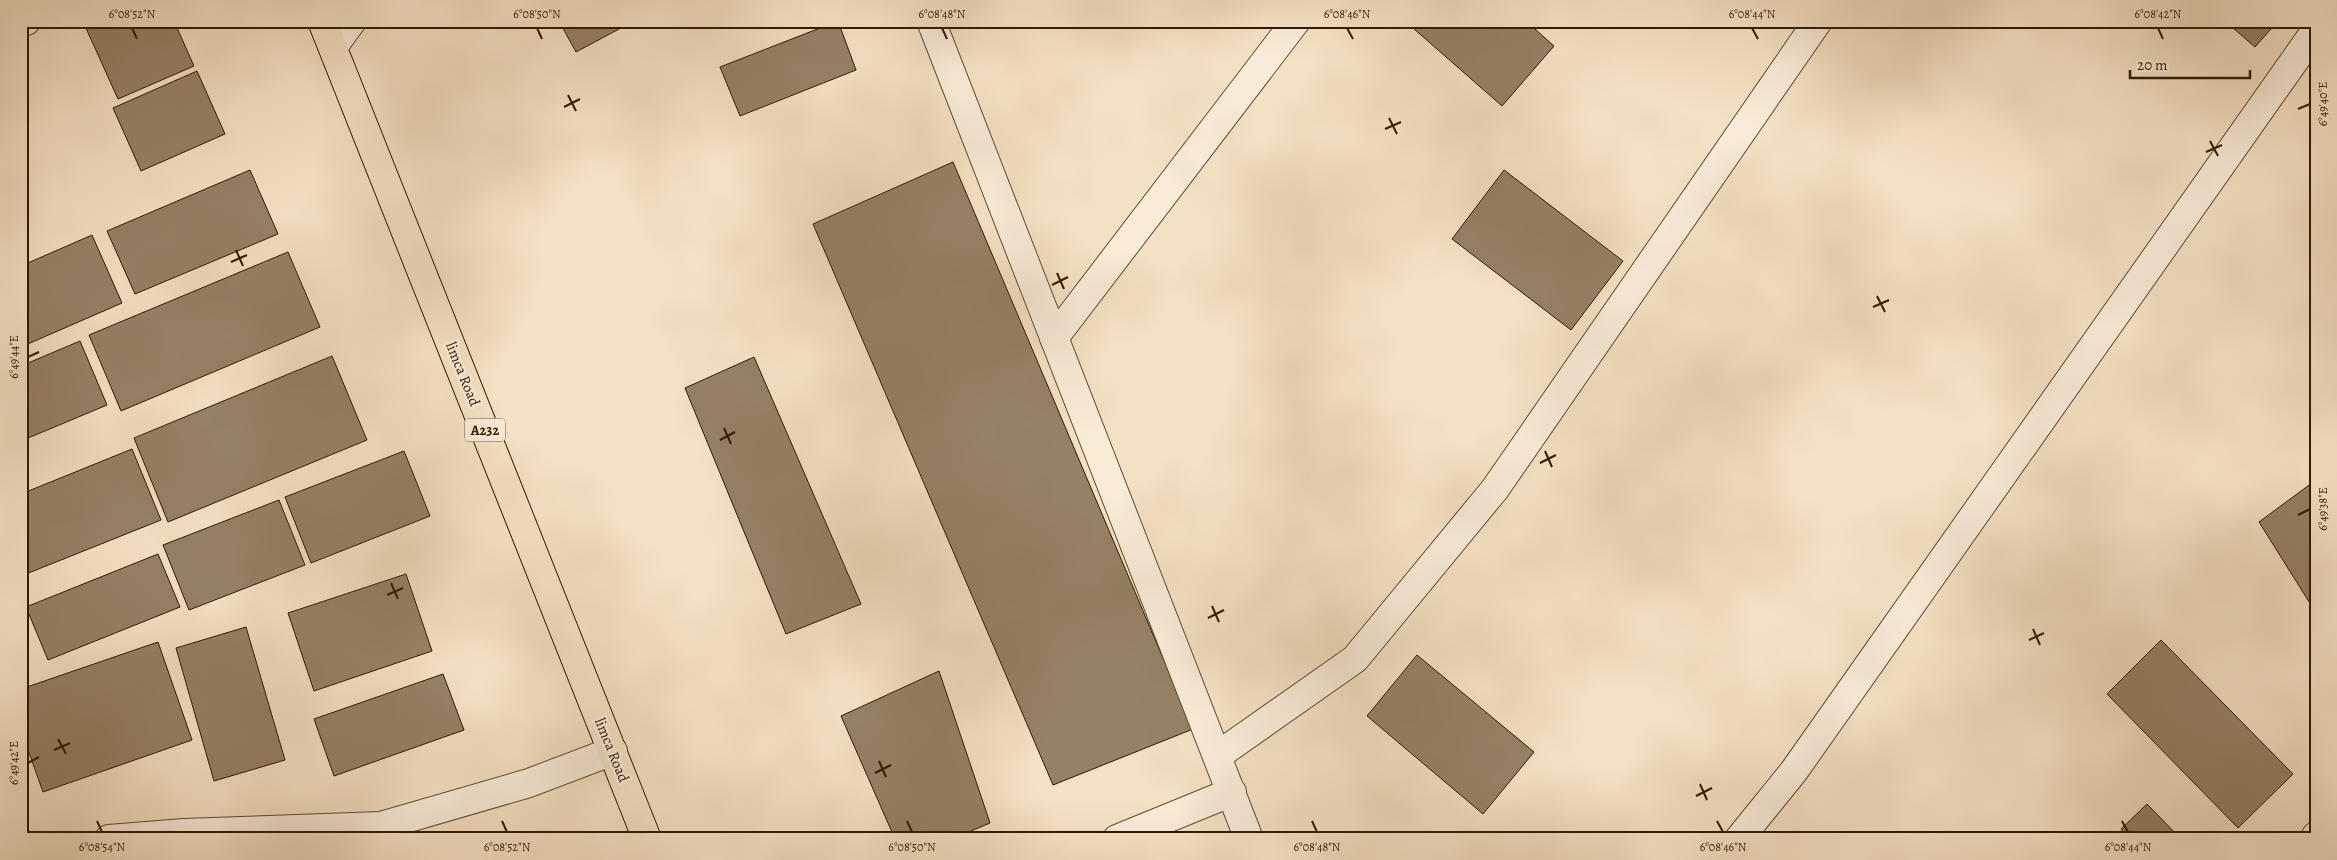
<svg xmlns="http://www.w3.org/2000/svg" width="2337" height="860" viewBox="0 0 2337 860" font-family="Alegreya,serif">
<style>
.building{fill:#958165;stroke:#2e1a00}
.lines{fill:none;stroke-linecap:round;stroke-linejoin:round}
.minor-casing{stroke:#604c31;stroke-width:30}
.tertiary-casing{stroke:#604c31;stroke-width:30}
.primary-casing{stroke:#2e1a00;stroke-width:30}
.minor{stroke:#f8ebd8;stroke-width:28}
.tertiary{stroke:#f8ebd8;stroke-width:28}
.primary{stroke:#f4e0c3;stroke-width:28}
.ticks{fill:none;stroke:#2e1a00;stroke-width:2}
.labels{text-anchor:middle;stroke-width:5;stroke-linejoin:round;paint-order:stroke}
.shield{fill:#f8ebd8;stroke:#6b5941;stroke-width:1}
.shield-label{font-size:14px;font-weight:bold;fill:#2e1a00}
.street-label{font-size:15px;fill:#2e1a00;stroke:#f8ebd8}
.neatline{fill:none;stroke:#2e1a00;stroke-width:2}
.ticks-label{font-size:12px;text-anchor:middle;fill:#2e1a00}
</style>
<rect width="100%" height="100%" fill="#f4e0c3"/>
<filter id="stains"><feTurbulence type="fractalNoise" baseFrequency=".004" numOctaves="4"/><feColorMatrix values="0 0 0 0 .2 0 0 0 0 .09 0 0 0 0 .02 0 0 0 .5 -.17"/></filter>
<radialGradient id="worn" r=".72"><stop offset=".6" stop-color="#630" stop-opacity="0"/><stop offset="1" stop-color="#630" stop-opacity=".3"/></radialGradient>
<g class="building">
<path d="M95,21h79l20,45 -76,33 -33,-73z"/>
<path d="M559,21h75l-58,31z"/>
<path d="M838,21l18,49 -116,46 -20,-49z"/>
<path d="M1405,21h121l28,25 -52,60z"/>
<path d="M2225,21h53l-23,26z"/>
<path d="M197,71l28,63 -84,37 -28,-63z"/>
<path d="M953,162l240,567 -140,56 -240,-561z"/>
<path d="M250,170l28,64 -143,60 -28,-63z"/>
<path d="M1504,170l119,91 -52,69 -119,-91z"/>
<path d="M92,235l30,68 -101,44v-81z"/>
<path d="M288,252l32,75 -199,84 -32,-76z"/>
<path d="M80,341l27,64 -86,36v-75z"/>
<path d="M332,356l35,84 -199,82 -34,-84z"/>
<path d="M754,357l107,247 -75,30 -101,-246z"/>
<path d="M132,449l29,71 -140,56v-82z"/>
<path d="M404,451l26,65 -119,47 -26,-66z"/>
<path d="M2316,480v133l-57,-91z"/>
<path d="M279,500l26,65 -116,45 -26,-65z"/>
<path d="M158,554l22,53 -132,53 -22,-53z"/>
<path d="M406,574l26,77 -118,40 -26,-78z"/>
<path d="M246,627l39,133 -71,21 -38,-133z"/>
<path d="M2161,640l132,134 -55,54 -131,-134z"/>
<path d="M158,642l34,98 -149,52 -22,-62v-41z"/>
<path d="M1417,655l117,97 -51,62 -116,-98z"/>
<path d="M939,671l51,152 -38,16h-57l-54,-123z"/>
<path d="M443,674l21,56 -130,46 -20,-57z"/>
<path d="M2147,804l34,35h-52l-8,-10z"/>
</g>
<g class="lines">
<g class="minor-casing">
<g id="minor">
<path d="M931,21l318,818"/>
<path d="M21,23l5,-2"/>
<path d="M1054,338l242,-317"/>
<path d="M1217,756l138,-97 140,-170 323,-468"/>
<path d="M109,839l75,-6 197,-7 148,-43 84,-32"/>
<path d="M1117,839l115,-47"/>
<path d="M1739,839l55,-68 522,-741"/>
<path d="M2314,839l2,-3"/>
</g>
</g>
<g class="tertiary-casing">
<path id="tertiary" d="M333,47l19,-26"/>
</g>
<g class="primary-casing">
<path id="primary" d="M322,21l325,818"/>
</g>
<use href="#minor" class="minor"/>
<use href="#tertiary" class="tertiary"/>
<use href="#primary" class="primary"/>
</g>
<path class="ticks" d="M132,28l5,11M537,28l5,11M942,28l5,11M1347,28l6,11M1752,28l6,11M2158,28l5,11M568,95l8,16M564,107l16,-8M2298,109l12,-5M1389,118l8,16M1385,129l16,-7M2210,141l8,15M2206,152l16,-7M236,250l7,16M231,262l16,-7M1057,273l7,16M1052,285l16,-8M1877,296l8,16M1873,307l16,-7M28,357l11,-5M724,428l7,16M720,440l15,-8M1545,451l7,16M1540,463l16,-8M2298,515l12,-6M391,583l7,16M387,595l16,-7M1212,606l7,16M1208,618l16,-8M2033,629l7,16M2029,640l15,-7M58,739l8,15M54,750l16,-7M879,761l7,16M28,763l11,-6M875,773l16,-8M1700,784l7,16M1696,796l16,-8M97,821l5,11M502,821l5,11M907,821l5,11M1312,821l5,11M1717,821l6,11M2122,821l6,11"/>
<g class="labels">
<rect class="shield" x="465" y="418.5" width="40" height="23" rx="4"/>
<g class="shield-label">
<text x="485" y="435">A232</text>
</g>
<g class="street-label">
<text transform="translate(463 374) rotate(68)" y="5">limca Road</text>
<text transform="translate(612 750) rotate(68)" y="5">limca Road</text>
</g>
</g>
<rect width="2337" height="860" fill="none" stroke="#f4e0c3" stroke-width="55"/>
<path d="M2130 70v8h120v-8" fill="none" stroke="#2e1a00" stroke-width="2.5"/>
<text x="2137" y="70" font-size="15" fill="#2e1a00" stroke="#f8ebd8" stroke-width="4" paint-order="stroke">20 m</text>
<rect x="28" y="28" width="2282" height="804" class="neatline"/>
<g class="ticks-label">
<text x="132" y="18">6°08'52"N</text>
<text x="537" y="18">6°08'50"N</text>
<text x="942" y="18">6°08'48"N</text>
<text x="1347" y="18">6°08'46"N</text>
<text x="1752" y="18">6°08'44"N</text>
<text x="2158" y="18">6°08'42"N</text>
<text transform="translate(2323 104) rotate(-90)" y="4">6°49'40"E</text>
<text transform="translate(14 357) rotate(-90)" y="4">6°49'44"E</text>
<text transform="translate(2323 509) rotate(-90)" y="4">6°49'38"E</text>
<text transform="translate(14 763) rotate(-90)" y="4">6°49'42"E</text>
<text x="102" y="851">6°08'54"N</text>
<text x="507" y="851">6°08'52"N</text>
<text x="912" y="851">6°08'50"N</text>
<text x="1317" y="851">6°08'48"N</text>
<text x="1723" y="851">6°08'46"N</text>
<text x="2128" y="851">6°08'44"N</text>
</g>
<rect width="100%" height="100%" filter="url(#stains)"/>
<rect width="100%" height="100%" fill="url(#worn)"/>
</svg>
